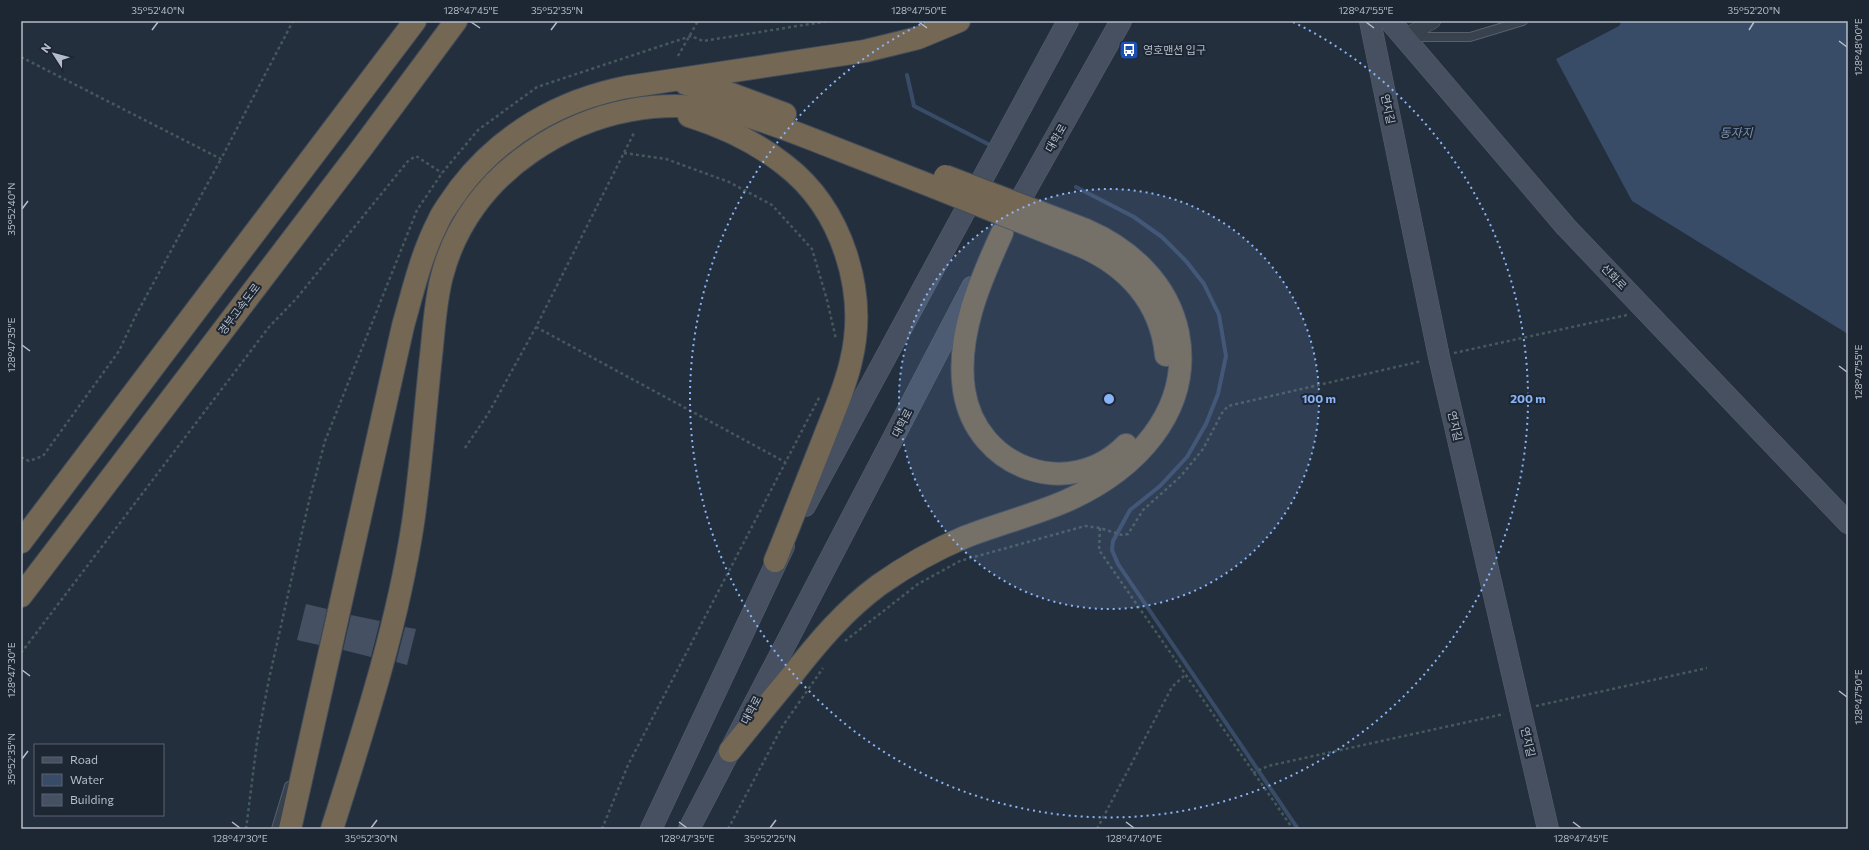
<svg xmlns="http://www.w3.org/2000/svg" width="1869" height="850" viewBox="0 0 1869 850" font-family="Commissioner,'Noto Sans KR',sans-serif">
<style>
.water{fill:#394c67}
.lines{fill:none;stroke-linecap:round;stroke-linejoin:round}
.stream{stroke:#394c67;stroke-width:4}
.building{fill:#455162}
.lane-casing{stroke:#565f6c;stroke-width:10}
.street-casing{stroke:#565f6c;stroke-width:16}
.secondary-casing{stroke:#565f6c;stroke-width:22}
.highway-casing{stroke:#434c59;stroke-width:24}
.path{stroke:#44595c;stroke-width:2.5;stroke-dasharray:3 3;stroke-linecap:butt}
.lane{stroke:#38414e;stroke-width:8}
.street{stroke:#38414e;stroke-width:15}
.secondary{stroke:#465061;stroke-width:21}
.highway{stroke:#746855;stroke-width:22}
.highway-bridge-casing{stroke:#434c59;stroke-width:24;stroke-linecap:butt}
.highway-bridge{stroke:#746855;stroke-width:22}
.ticks{fill:none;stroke:#b4bcc9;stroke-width:1.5}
.ring{fill:none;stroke:#8ab4f8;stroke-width:2;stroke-dasharray:2 4}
.labels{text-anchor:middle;stroke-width:4;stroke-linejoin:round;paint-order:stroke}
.poi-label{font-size:11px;fill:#b4bcc9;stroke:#1d2633;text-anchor:start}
.street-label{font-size:11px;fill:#b4bcc9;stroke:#1d2633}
.water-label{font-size:12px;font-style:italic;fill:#7c92b1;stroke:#1d2633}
.centre{fill:#8ab4f8;stroke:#1d2633;stroke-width:2}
.ring-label{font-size:12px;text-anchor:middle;font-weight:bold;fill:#8ab4f8;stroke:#1d2633;stroke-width:4;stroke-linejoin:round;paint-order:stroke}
.neatline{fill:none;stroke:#b4bcc9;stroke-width:1.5}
.ticks-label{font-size:10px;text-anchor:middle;fill:#b4bcc9}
</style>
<rect width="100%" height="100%" fill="#242f3e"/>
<path class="water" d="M1622,21h226v313l-216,-133 -76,-142 63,-33z"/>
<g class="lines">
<g class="stream">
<path d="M907,75l7,31 74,38"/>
<path d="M1076,187l58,30 28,20 24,24 18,23 15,31 7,41 -8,38 -12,30 -19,33 -27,29 -30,24 -17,31 -1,9 6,14 180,265"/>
</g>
</g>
<g class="building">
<path d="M306,604l21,5 -8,36 -22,-5z"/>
<path d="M351,615l29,6 -9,36 -28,-7z"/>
<path d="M405,627l11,2 -9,36 -11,-3z"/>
</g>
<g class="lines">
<g class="lane-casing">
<g id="lane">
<path d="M1409,37h61l53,-16"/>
<path d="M276,829l13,-43"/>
</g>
</g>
<g class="street-casing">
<path id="street" d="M1404,37l29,-16"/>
</g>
<g class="secondary-casing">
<g id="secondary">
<path d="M1370,21l69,336 109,472"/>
<path d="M1390,21l176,206 282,296"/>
<path d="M1009,220l112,-199"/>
<path d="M805,506l263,-485"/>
<path d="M651,829l133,-283"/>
<path d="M689,829l283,-542"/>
</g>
</g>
<g class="highway-casing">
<g id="highway">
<path d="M686,84l40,8 59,22"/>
<path d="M689,116c35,11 67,26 96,49 57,44 83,126 66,196 -6,28 -19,55 -29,82 -16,40 -31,79 -47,118"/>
<path d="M1002,233c-22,48 -46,103 -38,157 12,79 106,112 162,55"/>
<path d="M1079,245c48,20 82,57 87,110"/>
<path d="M21,542l394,-521"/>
<path d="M21,596l340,-447 95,-128"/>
<path d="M730,751c21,-26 42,-52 63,-77 26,-33 52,-64 86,-89 27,-19 55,-35 86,-48 33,-13 69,-22 101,-36 68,-30 127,-89 112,-168 -10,-49 -48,-84 -92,-103"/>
<path d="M290,829l113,-503c10,-35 18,-71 35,-104 5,-12 14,-22 21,-33 42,-55 101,-89 168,-102l238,-36 53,-13 41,-17"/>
<path d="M332,829c32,-101 65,-201 81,-306 8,-56 12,-111 18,-167 3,-26 4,-54 11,-80 13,-51 45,-94 89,-124 62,-43 134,-56 208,-38 32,8 62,21 93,33 34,13 68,27 102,40"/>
</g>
</g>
<g class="path">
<path d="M678,56l20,-35"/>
<path d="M21,57l200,102 72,-138"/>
<path d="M624,153l42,6 63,23 43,23 40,44 15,51 9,39"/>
<path d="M536,327l249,135"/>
<path d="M1454,353l173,-38"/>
<path d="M465,448l23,-34 48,-87 98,-194"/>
<path d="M21,457l8,4 14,-5 76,-105 17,-36 85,-156"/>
<path d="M1100,528l-1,22 194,279"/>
<path d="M845,641l73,-57 42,-23 125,-35 15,2 22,7 6,-1 15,-24 38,-34 22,-27 19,-36 6,-7 194,-45"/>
<path d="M21,653l248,-326 27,-28 112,-138 8,-5 26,17"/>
<path d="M1536,706l171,-38"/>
<path d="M1253,773l15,-7 236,-52"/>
<path d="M246,829l11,-87 12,-63 40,-178 16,-60 92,-231 25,-37 36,-43 59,-43 154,-51 12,5 126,-20"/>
<path d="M602,829l26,-64 192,-369"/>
<path d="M728,829l54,-102 41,-59"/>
<path d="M1097,829l75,-142 13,-12"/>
</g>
<use href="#lane" class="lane"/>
<use href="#street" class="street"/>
<use href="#secondary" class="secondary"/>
<use href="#highway" class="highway"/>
<g class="highway-bridge-casing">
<g id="highway-bridge">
<path d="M945,176l141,54"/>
<path d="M934,187l145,58"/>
</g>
</g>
<use href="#highway-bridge" class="highway-bridge"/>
</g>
<path class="ticks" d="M471,22l9,6M919,22l8,6M1366,22l8,6M152,30l6,-8M551,30l6,-8M1749,30l5,-8M1839,41l8,6M22,209l6,-8M22,345l8,6M1839,366l8,6M22,670l8,6M1839,691l8,6M22,759l6,-8M232,822l8,6M679,822l8,6M1126,822l8,6M1573,822l8,6M371,828l6,-8M770,828l6,-8"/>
<circle cx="1109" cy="399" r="210" fill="#8ab4f8" fill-opacity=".12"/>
<g class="ring">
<circle cx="1109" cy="399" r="210"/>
<path d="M1293 22A419 419 0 1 1 925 22"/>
</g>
<defs>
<g id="bus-square" transform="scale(1)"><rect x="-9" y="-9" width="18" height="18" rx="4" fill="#1a4fb4" stroke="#1d2633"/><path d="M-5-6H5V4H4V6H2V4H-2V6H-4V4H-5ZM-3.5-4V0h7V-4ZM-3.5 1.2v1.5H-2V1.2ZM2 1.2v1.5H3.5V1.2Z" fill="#fff"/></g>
</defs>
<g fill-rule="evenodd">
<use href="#bus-square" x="1129" y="50"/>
</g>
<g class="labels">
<g class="poi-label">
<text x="1143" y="54">영호맨션 입구</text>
</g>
<g class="street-label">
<text transform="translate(1388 109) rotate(78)" y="4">연지길</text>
<text transform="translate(1056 138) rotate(-60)" y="4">대학로</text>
<text transform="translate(1614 277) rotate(46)" y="4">선화로</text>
<text transform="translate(239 309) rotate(-53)" y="4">경부고속도로</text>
<text transform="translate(902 423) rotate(-62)" y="4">대학로</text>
<text transform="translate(1455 426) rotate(77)" y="4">연지길</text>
<text transform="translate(751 710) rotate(-62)" y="4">대학로</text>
<text transform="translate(1528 742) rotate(77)" y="4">연지길</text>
</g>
<g class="water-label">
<text x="1736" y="137">동자지</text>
</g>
</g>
<circle cx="1109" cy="399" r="6" class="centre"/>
<g class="ring-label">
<text x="1319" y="403">100 m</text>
<text x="1528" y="403">200 m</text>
</g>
<rect width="1869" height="850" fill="none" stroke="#1d2633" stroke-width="44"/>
<rect x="34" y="744" width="130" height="72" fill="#1d2633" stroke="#59626f"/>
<rect x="42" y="757" width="20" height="6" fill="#465061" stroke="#59626f"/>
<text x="70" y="764" font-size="12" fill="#b4bcc9">Road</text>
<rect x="42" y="774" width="20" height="12" fill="#394c67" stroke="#59626f"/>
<text x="70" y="784" font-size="12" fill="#b4bcc9">Water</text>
<rect x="42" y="794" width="20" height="12" fill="#455162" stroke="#59626f"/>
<text x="70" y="804" font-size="12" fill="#b4bcc9">Building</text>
<g transform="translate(54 54) rotate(306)" stroke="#1d2633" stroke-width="3" paint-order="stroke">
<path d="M0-3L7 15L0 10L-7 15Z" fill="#b4bcc9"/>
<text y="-6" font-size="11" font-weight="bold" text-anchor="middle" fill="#b4bcc9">N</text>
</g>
<rect x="22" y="22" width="1825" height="806" class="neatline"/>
<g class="ticks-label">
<text x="158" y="14">35°52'40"N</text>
<text x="471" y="14">128°47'45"E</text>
<text x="557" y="14">35°52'35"N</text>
<text x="919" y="14">128°47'50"E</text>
<text x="1366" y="14">128°47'55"E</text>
<text x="1754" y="14">35°52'20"N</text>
<text transform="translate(1858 47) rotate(-90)" y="4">128°48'00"E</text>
<text transform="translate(11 209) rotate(-90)" y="4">35°52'40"N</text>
<text transform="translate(11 345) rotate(-90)" y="4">128°47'35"E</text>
<text transform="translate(1858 372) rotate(-90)" y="4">128°47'55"E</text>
<text transform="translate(11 670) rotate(-90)" y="4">128°47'30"E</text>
<text transform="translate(1858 697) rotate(-90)" y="4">128°47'50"E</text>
<text transform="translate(11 759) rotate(-90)" y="4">35°52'35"N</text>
<text x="240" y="842">128°47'30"E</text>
<text x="371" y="842">35°52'30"N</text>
<text x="687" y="842">128°47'35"E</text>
<text x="770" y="842">35°52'25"N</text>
<text x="1134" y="842">128°47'40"E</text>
<text x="1581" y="842">128°47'45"E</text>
</g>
</svg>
